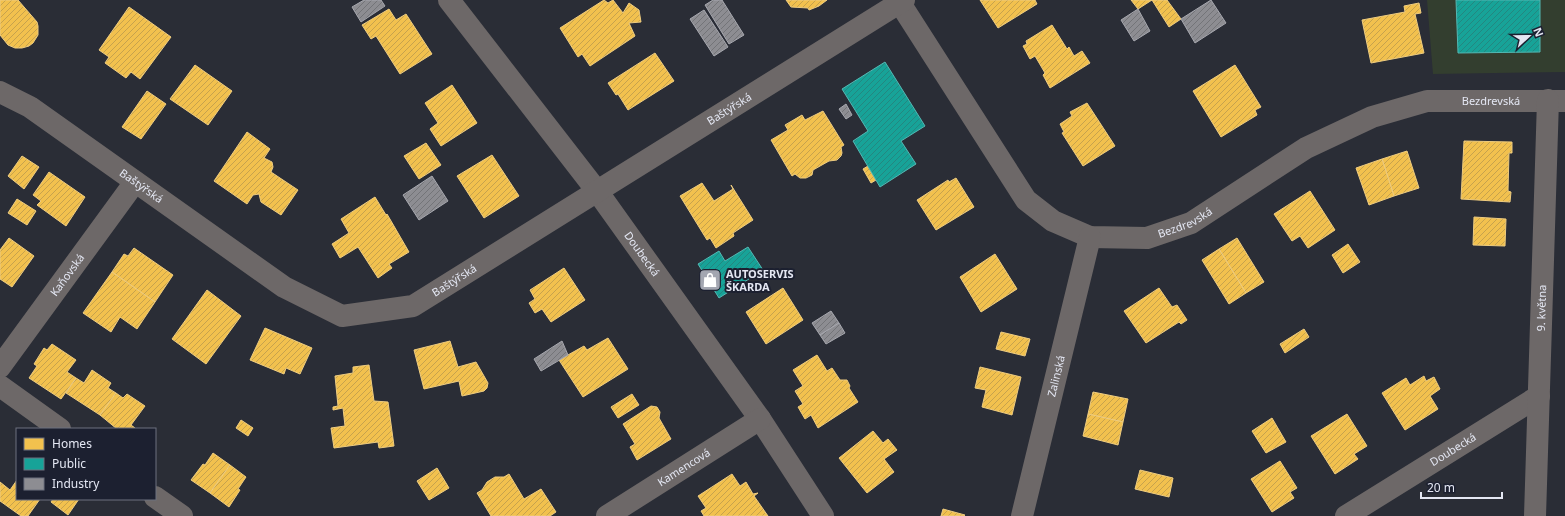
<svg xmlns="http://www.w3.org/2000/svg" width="1565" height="516" viewBox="0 0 1565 516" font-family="'Noto Sans',sans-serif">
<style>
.park{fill:#333e2f}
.homes{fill:url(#homes-hatch);stroke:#eecc80}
.public{fill:url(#public-hatch);stroke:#54b7b3}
.industry{fill:url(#industry-hatch);stroke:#a7a8af}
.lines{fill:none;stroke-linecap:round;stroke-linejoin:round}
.minor{stroke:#6d6868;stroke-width:22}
.labels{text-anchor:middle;stroke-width:4;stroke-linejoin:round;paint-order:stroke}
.street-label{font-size:11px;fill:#e4e7f3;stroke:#1c2030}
.poi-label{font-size:11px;font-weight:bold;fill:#e4e7f3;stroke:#1c2030;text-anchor:start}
</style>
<defs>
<pattern id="homes-hatch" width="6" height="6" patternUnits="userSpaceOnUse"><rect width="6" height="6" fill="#f2c14e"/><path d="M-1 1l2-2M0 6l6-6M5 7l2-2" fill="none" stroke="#c6a24d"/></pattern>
<pattern id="public-hatch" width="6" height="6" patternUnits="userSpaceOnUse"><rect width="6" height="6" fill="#17a398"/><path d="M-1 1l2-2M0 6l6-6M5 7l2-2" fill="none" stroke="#248780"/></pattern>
<pattern id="industry-hatch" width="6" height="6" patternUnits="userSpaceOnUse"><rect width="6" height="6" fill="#8d8d92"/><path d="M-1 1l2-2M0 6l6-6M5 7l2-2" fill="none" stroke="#737478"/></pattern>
</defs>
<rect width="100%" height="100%" fill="#2a2d36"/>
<path class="park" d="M1427,0h138v72l-132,2z"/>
<g class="homes">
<path d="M0,0h18l19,22 1,4v9l-5,8 -4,3 -7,2h-7l-7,-3 -8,-10z"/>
<path d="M604,0l4,3 5,-3 10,13 6,-10 10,7 2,12 -12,1 6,13 -45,30 -8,-12 -4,3 -18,-29z"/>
<path d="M786,0h41l-8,6 -10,4 -1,-2 -17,-1z"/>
<path d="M980,0h55l2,4 -39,24z"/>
<path d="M1131,0h36l14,19 -12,8 -17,-27 -14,9z"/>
<path d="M1419,3l2,10 -6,1 9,39 -53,10 -9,-43 43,-8 -1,-6z"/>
<path d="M129,7l42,30 -31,42 -9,-7 -5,6 -21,-15 4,-6 -10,-7z"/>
<path d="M389,9l7,11 10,-6 26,40 -32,20 -24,-38 -5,3 -9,-14z"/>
<path d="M1052,25l15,24 2,-2 5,9 8,-5 8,12 -40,25 -7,-13 2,-2 -10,-17 -5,3 -7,-13 4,-2 -1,-3z"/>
<path d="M655,53l19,28 -46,29 -10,-16 -2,1 -8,-12z"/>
<path d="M195,65l37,26 -24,34 -38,-26z"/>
<path d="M1235,65l26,42 -6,3 2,5 -36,22 -28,-46z"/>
<path d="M452,85l25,38 -36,23 -11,-17 8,-6 -13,-20z"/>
<path d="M147,91l19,13 -25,35 -19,-12z"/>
<path d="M1087,103l28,43 -32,20 -21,-33 2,-1 -4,-8 12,-8 -2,-4z"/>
<path d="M823,111l21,34 -3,2 1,6 -1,3 -4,4 -8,1 -16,9 -1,5 -6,3h-6l-5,-4 -3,2 -21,-36 17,-10 -3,-5 17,-10 3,5z"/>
<path d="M247,132l23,17 -6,9 8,4 1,5 -2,5 27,18 -17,25 -20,-13 -2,-8 -6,1 -6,9 -33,-23z"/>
<path d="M1464,141l48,1v11h-3l-1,38 3,1 -1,10 -49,-3z"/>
<path d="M426,143l15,22 -22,14 -15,-23z"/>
<path d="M1407,151l12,37 -25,8 -12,-37z"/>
<path d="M492,155l27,41 -35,22 -27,-42z"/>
<path d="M22,156l17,11 -15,22 -16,-13z"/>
<path d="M1382,159l12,37 -25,9 -13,-37z"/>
<path d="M868,166l8,14 -5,3 -8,-14z"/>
<path d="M49,172l36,25 -19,29 -29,-21 4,-4 -8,-6z"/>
<path d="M956,178l18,29 -38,23 -19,-30 31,-20 1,2z"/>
<path d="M702,183l12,18 19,-12 -2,-4 22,35 -20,13 1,3 -18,12 -6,-10 -3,2 -27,-44z"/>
<path d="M1310,191l25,39 -27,18 -8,-12 -8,5 -18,-27z"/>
<path d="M375,197l11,18 1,-1 22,38 -20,12 3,4 -14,10 -20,-31 -18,11 -8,-14 17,-11 -8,-14z"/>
<path d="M17,199l19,12 -9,14 -19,-12z"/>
<path d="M1474,217l32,2 -1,27 -32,-1z"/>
<path d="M9,238l25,18 -22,31 -12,-8v-29z"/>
<path d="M1237,238l27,44 -18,11 -27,-44z"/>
<path d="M1348,244l12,18 -17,11 -11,-18z"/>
<path d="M134,248l39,27 -18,27 -43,-30 12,-18 4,2z"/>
<path d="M1219,249l27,44 -17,11 -27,-44z"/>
<path d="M995,254l22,35 -36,23 -21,-35z"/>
<path d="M564,268l21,32 -34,22 -9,-13 -7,4 -6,-10 6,-4 -5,-9z"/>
<path d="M112,272l43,30 -18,27 -17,-12 -9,15 -28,-19z"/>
<path d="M783,288l20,32 -37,24 -20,-32z"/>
<path d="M1159,288l13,19 5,-2 10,15 -6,4 -2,-2 -33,21 -22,-32z"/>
<path d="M207,290l34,26 -35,48 -34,-25z"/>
<path d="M265,328l47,20 -12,26 -14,-6 -2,6 -34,-14z"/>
<path d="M1304,329l5,8 -24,16 -5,-9z"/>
<path d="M1001,332l29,7 -5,17 -29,-7z"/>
<path d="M608,338l20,31 -45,28 -24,-37 25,-14 3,4z"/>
<path d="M450,341l8,26 18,-5 12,21 -1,5 -3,3 -22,5 -3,-15 -35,8 -10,-39z"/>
<path d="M52,344l24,16 -9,12 9,6 -15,21 -32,-21 8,-12 -3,-2 10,-16 3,2z"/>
<path d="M817,355l10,16 5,-3 8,12h7l3,6 -1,2 9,14 -40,26 -7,-13 -6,4 -7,-12 5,-3 -8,-13 8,-5 -10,-16z"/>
<path d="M369,365l5,36 14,1 6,44 -15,2 -1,-6 -44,6 -3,-20 14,-2 -2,-18 -10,2v-3l5,-1 -3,-30 18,-3v-6z"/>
<path d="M980,367l41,10 -9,38 -30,-8 4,-17 -11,-2z"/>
<path d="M92,370l19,13 -3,5 8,5 -16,22 -34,-22 10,-15 8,5z"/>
<path d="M1424,376l2,5 8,-4 6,12 -10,7 8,13 -33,21 -23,-37 24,-15 4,7z"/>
<path d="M1093,392l35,7 -5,23 -35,-8z"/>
<path d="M116,393l7,5 4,-4 18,12 -14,19 4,3 -1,1h-17l-17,-14z"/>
<path d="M632,394l7,11 -21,13 -7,-11z"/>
<path d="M651,406l6,1 3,5 -1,6 12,21 -34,21 -7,-13 5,-3 -12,-20z"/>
<path d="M1088,414l35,8 -5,23 -35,-9z"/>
<path d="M1347,414l20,32 -13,8 4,5 -23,15 -24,-38z"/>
<path d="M1272,418l14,24 -20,11 -14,-22z"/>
<path d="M241,420l12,8 -5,8 -12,-8z"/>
<path d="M873,431l10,12 5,-4 9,11 -13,9 10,13 -27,21 -28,-35z"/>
<path d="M213,453l17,12 -20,28 -19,-13 12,-16 2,1z"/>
<path d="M1280,461l17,27 -7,4 4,6 -22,14 -21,-33z"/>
<path d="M230,465l16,12 -8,12 2,1 -11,17 -19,-14z"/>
<path d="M437,468l12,20 -20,12 -12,-19z"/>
<path d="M1140,470l33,8 -4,19 -34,-8z"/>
<path d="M509,474l15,25 17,-10 15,23 -6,4h-59l-14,-23 5,-3 5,-8 8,-5h9z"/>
<path d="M732,474l8,12 6,-4 7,12 5,-1 -4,3 14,20h-64l-3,-5 5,-3 -8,-12z"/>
<path d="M17,480v19h23l-12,17h-7l-21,-15v-19l10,8z"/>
<path d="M53,499h26l-11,16 -17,-13z"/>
<path d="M943,509l22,6 -1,1h-23z"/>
</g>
<g class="public">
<path d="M1456,0h84v52l-82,1z"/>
<path d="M885,62l40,64 -24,15 15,23 -36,23 -27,-46 15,-10 -26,-42z"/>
<path d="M748,247l15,23 -44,28 -21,-34 21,-13 6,10z"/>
</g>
<g class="industry">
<path d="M364,0h17l4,6 -24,16 -9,-15z"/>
<path d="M713,0h9l22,35 -15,9 -24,-39z"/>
<path d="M1211,0l15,23 -31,20 -14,-24z"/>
<path d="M1138,9l12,22 -16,10 -13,-21z"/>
<path d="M704,10l24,37 -14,9 -24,-37z"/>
<path d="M846,104l6,11 -6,4 -7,-10z"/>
<path d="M432,176l16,25 -29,19 -16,-25z"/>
<path d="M831,311l8,12 -19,12 -8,-12z"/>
<path d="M839,323l6,10 -19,11 -6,-9z"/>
<path d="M562,341l6,14 -27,16 -7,-12z"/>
</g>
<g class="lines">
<g class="minor">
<path id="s1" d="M449,0l148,191 163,228 63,97"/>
<path id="s2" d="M898,0l128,200 27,21 37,16 57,1 44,-15 115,-75 66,-31 55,-16h138"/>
<path id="s3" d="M0,92l30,15 254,180 58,29 71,-10 491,-306"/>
<path id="s4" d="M0,367l135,-185"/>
<path d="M0,386l60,43"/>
<path d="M155,497l27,19"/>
<path id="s5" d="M607,516l153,-97"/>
<path id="s6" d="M1022,516l68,-279"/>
<path id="s7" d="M1346,516l193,-120"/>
<path id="s8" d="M1535,516l13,-416"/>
</g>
</g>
<defs>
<g id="shop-square" transform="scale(1.15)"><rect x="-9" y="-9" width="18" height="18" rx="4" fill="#a3a6b1" stroke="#1c2030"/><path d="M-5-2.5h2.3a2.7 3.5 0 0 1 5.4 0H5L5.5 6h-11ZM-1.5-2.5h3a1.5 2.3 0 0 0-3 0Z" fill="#fff"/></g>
</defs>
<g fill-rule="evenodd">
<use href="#shop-square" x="710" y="280"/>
</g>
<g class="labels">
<g class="street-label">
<text dy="4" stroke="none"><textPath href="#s2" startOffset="747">Bezdrevská</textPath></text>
<text dy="4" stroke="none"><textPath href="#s3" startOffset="854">Baštýřská</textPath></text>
<text dy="4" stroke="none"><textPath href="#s3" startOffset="170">Baštýřská</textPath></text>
<text dy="4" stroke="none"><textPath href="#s2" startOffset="410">Bezdrevská</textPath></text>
<text dy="4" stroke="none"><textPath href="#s1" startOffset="319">Doubecká</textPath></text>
<text dy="4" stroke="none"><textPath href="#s4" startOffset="114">Kaňovská</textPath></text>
<text dy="4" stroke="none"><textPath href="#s3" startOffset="530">Baštýřská</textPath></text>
<text dy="4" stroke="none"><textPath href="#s8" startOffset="208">9. května</textPath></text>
<text dy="4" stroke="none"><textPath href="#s6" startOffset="144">Zalinská</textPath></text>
<text dy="4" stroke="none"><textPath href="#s7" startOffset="126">Doubecká</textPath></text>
<text dy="4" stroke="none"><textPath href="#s5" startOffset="91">Kamencová</textPath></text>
</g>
<g class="poi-label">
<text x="726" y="278">AUTOSERVIS<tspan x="726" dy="13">ŠKARDA</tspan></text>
</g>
</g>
<rect x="16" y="428" width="140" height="72" fill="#1c2030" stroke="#6c707e"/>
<rect x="24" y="438" width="20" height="12" fill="#f2c14e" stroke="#6c707e"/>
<text x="52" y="448" font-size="12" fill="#e4e7f3">Homes</text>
<rect x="24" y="458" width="20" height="12" fill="#17a398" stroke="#6c707e"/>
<text x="52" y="468" font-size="12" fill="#e4e7f3">Public</text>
<rect x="24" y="478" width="20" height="12" fill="#8d8d92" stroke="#6c707e"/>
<text x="52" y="488" font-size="12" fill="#e4e7f3">Industry</text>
<g transform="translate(1529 36) rotate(68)" stroke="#1c2030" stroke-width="3" paint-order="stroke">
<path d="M0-3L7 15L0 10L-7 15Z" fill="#e4e7f3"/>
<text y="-6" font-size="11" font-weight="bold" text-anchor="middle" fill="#e4e7f3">N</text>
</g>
<path d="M1421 492v6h81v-6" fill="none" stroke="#e4e7f3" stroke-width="2"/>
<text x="1427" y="492" font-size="12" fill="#e4e7f3" stroke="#1c2030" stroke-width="3" paint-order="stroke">20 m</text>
</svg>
